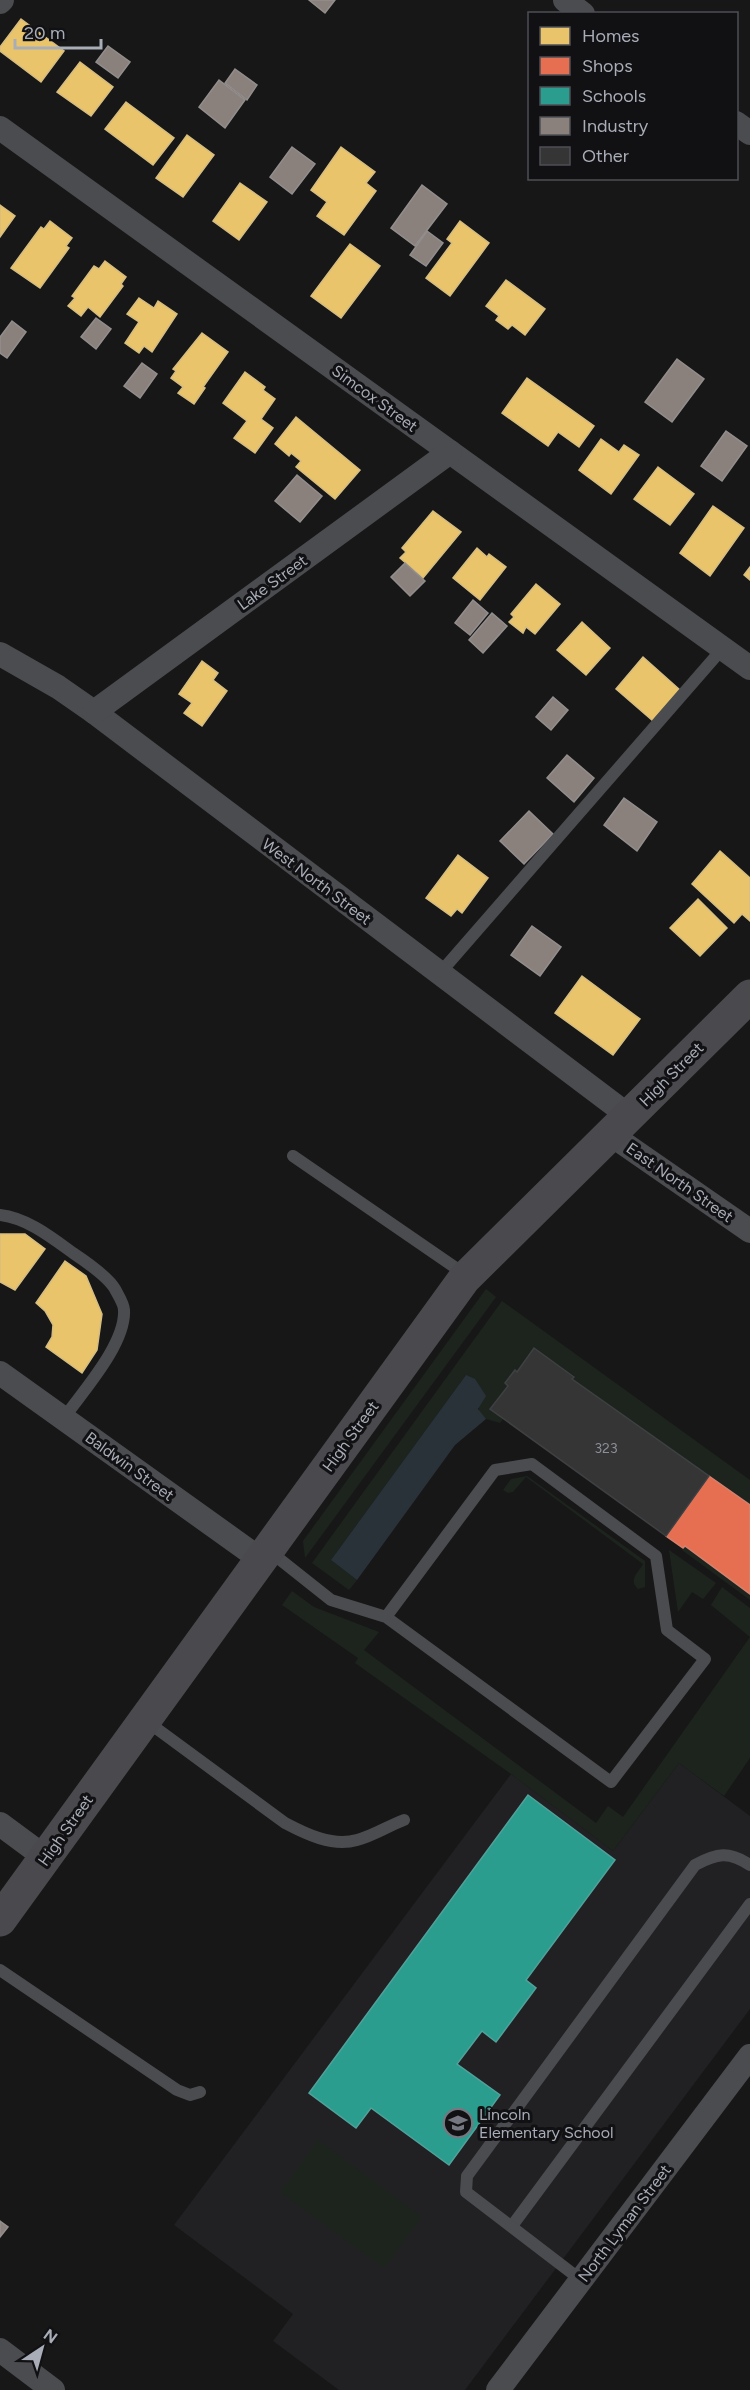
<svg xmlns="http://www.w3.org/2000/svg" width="750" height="2390" viewBox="0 0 750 2390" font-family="Figtree,sans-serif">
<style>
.built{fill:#212123}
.green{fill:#1d241e}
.water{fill:#2a3239}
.homes{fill:#e9c46a;stroke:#d6bd81;stroke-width:1.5}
.shops{fill:#e76f51;stroke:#d48270;stroke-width:1.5}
.schools{fill:#2a9d8f;stroke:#50a29b;stroke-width:1.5}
.industry{fill:#8a817c;stroke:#938e8e;stroke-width:1.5}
.building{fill:#353536;stroke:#3f4043;stroke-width:1.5}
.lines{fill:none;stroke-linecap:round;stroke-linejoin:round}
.service{stroke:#4b4c50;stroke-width:12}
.minor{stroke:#4b4c50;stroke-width:24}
.secondary{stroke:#4a4a4e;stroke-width:33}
.labels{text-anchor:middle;stroke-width:6;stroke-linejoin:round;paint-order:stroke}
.number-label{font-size:14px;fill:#8b8f98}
.street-label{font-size:16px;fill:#a8adb8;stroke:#111113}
.poi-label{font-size:16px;fill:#a8adb8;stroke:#111113;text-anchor:start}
</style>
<rect width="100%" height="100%" fill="#171717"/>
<path class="built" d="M679,1763l71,53v193l-285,381h-126l-66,-49 20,-27 -119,-89 337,-451 102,77z"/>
<g class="green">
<path d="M486,1289l10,8 -191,261 -2,-17z"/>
<path d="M502,1301l248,179v25l-178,-126 2,-3 -40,-28 -17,24 -2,-2 -10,13 3,3 -18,22 13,11 -3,4 -14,-4 -7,-6v-9l-13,-29 -135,185 26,20 -8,10 -37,-27z"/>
<path d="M527,1476l118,85v26l-7,2c-10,-9 0,-16 5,-25l-117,-87 -13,15 -5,1 -5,-3 8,-11z"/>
<path d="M685,1546l65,48v6l-68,-50z"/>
<path d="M669,1550l47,33 -13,16 -11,-7 -14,20z"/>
<path d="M722,1587l28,21v150l-26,38 -45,-33 -66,88 -102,-77 -156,-111 3,-5 -76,-53 10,-14 22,16 65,25 -15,18 232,173 12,-17 15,11 127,-180 -39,-32z"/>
<path d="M318,2140l104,77 -38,51 -104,-76z"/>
</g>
<path class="water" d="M466,1375l9,4 11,17 -8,13 8,10 -31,26 -98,135 -26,-20z"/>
<g class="homes">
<path d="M21,19l43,32 -23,31 -41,-31v-4z"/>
<path d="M80,62l33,25 -22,29 -34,-24z"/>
<path d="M126,102l48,36 -21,27 -48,-36z"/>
<path d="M187,135l27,20 -31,42 -27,-19z"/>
<path d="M341,147l34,25 -9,11 10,8 -32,44 -27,-19 10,-14 -16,-12z"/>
<path d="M240,183l27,19 -28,38 -26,-19z"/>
<path d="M0,205l15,11 -15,21z"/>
<path d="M50,221l22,17 -6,8 3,2 -29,40 -29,-20 30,-41 3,2z"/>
<path d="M460,221l29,22 -39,53 -24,-18 26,-35 -5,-4z"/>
<path d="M350,244l30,22 -39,52 -30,-22z"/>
<path d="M105,261l21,16 -5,7 2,2 -23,31 -12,-10 -7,9 -13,-10 7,-8 -3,-2 22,-30 5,3z"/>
<path d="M506,280l39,29 -20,26 -13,-10 -4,4 -12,-9 3,-4 -13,-10z"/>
<path d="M139,298l15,10 4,-7 19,13 -25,38 -8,-6 -5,7 -14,-10 14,-21 -12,-8z"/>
<path d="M202,333l26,19 -25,35 2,1 -11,16 -16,-11 5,-6 -12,-9 5,-7 -3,-2z"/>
<path d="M245,372l20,15 -2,3 12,9 -14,20 12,9 -18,25 -21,-15 13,-17 -24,-18z"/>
<path d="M527,378l67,48 -15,21 -21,-15 -10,14 -46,-33z"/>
<path d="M296,417l64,53 -25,29 -39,-32 5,-6 -10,-8 -2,3 -14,-12z"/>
<path d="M601,439l18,13 5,-7 15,10 -28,39 -32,-24z"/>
<path d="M658,467l36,27 -24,31 -36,-26z"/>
<path d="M713,506l31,22 -34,48 -30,-23z"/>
<path d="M433,511l28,21 -38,46 -23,-20 6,-6 -4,-4z"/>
<path d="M477,548l10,9 2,-3 17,13 -26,33 -27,-22z"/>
<path d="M750,567v13l-6,-5z"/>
<path d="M536,584l24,20 -25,30 -9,-7 -3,6 -14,-11 5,-5 -3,-3z"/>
<path d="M582,622l28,26 -24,27 -29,-25z"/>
<path d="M643,657l37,33 -27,31 -37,-32z"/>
<path d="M202,661l16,12 -5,7 14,11 -25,35 -18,-13 8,-10 -13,-9z"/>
<path d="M720,851l30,27v43l-8,-7 -8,9 -42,-39z"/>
<path d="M458,855l30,23 -26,35 -5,-4 -6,7 -25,-18z"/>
<path d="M698,899l29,29 -27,28 -30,-28z"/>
<path d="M582,976l58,43 -27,36 -58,-42z"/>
<path d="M0,1234h25l20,15 -30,41 -15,-8z"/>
<path d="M65,1261l21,15 16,38 -5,36 -15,23 -36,-26 6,-10 1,-12 -8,-14 -9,-8z"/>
</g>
<path class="shops" d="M709,1476l41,29v89l-65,-48 -2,2 -17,-12z"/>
<path class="schools" d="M528,1795l87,65 -89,120 10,8 -40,54 -14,-11 -25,33 43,31 -51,70 -78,-57 -15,20 -47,-35z"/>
<g class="industry">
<path d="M309,0h26l-10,13z"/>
<path d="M108,46l22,16 -12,16 -22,-16z"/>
<path d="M235,69l22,16 -10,15 -22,-17z"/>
<path d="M219,80l26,20 -20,28 -26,-21z"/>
<path d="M292,147l23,17 -23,30 -22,-17z"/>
<path d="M422,185l25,19 -32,42 -24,-18z"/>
<path d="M427,231l16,12 -17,23 -16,-11z"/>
<path d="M96,318l15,11 -15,20 -15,-12z"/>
<path d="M12,321l14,11 -19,26 -7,-5v-16z"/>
<path d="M677,359l27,20 -32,43 -27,-20z"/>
<path d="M142,363l15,11 -17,24 -16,-12z"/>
<path d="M726,431l21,15 -25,35 -21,-15z"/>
<path d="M297,475l25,21 -22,26 -25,-21z"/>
<path d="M405,563l20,18 -15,15 -19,-19z"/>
<path d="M473,600l15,13 -18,22 -15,-12z"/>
<path d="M492,613l15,13 -24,27 -14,-13z"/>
<path d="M553,697l15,13 -17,20 -15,-13z"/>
<path d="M567,755l27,23 -20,24 -27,-24z"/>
<path d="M624,798l33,24 -20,29 -33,-26z"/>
<path d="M529,811l24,23 -29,30 -24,-23z"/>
<path d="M532,926l29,21 -21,29 -29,-21z"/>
<path d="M0,2221l8,6 -8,10z"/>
</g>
<path class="building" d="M534,1348l40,29 -2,2 137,97 -43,60 -176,-127 18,-23 -3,-3 10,-13 2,2z"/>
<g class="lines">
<g class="service">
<path d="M440,973l283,-325"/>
<path d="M293,1156l173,119"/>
<path d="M0,1215c27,3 51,22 73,38 12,8 35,24 42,36 3,6 9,15 9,21 2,34 -41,81 -60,108"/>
<path d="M268,1550l63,50 55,17 225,165 94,-123 -38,-29 -11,-74 -124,-92 -37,6 -109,147"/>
<path d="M145,1720l140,103c21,11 47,24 72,17 16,-4 31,-14 47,-20"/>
<path d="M0,1970l177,120 13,5 10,-3"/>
<path d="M512,2226l238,-322"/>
<path d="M581,2280l-115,-88 1,-16 228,-311c22,-12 34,-14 55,0"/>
</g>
<g class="minor">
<path d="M565,0l18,14"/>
<path d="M0,2l2,-2"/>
<path d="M736,123l14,10"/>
<path d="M0,128l750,540"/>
<path d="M0,654l58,33 36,25 535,404"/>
<path d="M94,712l356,-260"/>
<path d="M610,1134l140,97"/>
<path d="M0,1373l260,186"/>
<path d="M0,1824l46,34"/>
<path d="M0,2350l53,40"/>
<path d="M498,2390l252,-334"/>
</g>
<path class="secondary" d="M0,1920l464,-641 286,-283"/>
</g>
<defs>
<g id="school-ring" transform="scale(1.5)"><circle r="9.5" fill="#111113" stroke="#757880" stroke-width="1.5"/><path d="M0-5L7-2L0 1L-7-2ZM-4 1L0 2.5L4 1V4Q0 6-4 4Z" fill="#757880"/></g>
</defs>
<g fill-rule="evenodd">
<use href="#school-ring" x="458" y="2123"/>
</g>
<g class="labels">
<g class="number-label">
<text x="606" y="1453">323</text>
</g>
<g class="street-label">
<text transform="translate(375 398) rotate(36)" y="6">Simcox Street</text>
<text transform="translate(272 582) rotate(-36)" y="6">Lake Street</text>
<text transform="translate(317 881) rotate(37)" y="6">West North Street</text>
<text transform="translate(671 1074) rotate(-45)" y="6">High Street</text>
<text transform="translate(680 1182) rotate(35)" y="6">East North Street</text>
<text transform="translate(350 1436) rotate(-54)" y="6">High Street</text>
<text transform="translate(130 1466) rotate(36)" y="6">Baldwin Street</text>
<text transform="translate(65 1830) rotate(-55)" y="6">High Street</text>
<text transform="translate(624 2223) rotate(-53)" y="6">North Lyman Street</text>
</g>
<g class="poi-label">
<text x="479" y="2120">Lincoln<tspan x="479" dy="18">Elementary School</tspan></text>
</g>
</g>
<rect x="528" y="12" width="210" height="168" fill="#111113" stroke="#4d4f55" stroke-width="1.5"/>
<rect x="540" y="27" width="30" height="18" fill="#e9c46a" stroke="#4d4f55" stroke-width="1.5"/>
<text x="582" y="42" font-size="18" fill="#a8adb8">Homes</text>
<rect x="540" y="57" width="30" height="18" fill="#e76f51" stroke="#4d4f55" stroke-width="1.5"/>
<text x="582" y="72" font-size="18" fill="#a8adb8">Shops</text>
<rect x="540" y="87" width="30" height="18" fill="#2a9d8f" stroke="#4d4f55" stroke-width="1.5"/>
<text x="582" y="102" font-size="18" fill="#a8adb8">Schools</text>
<rect x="540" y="117" width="30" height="18" fill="#8a817c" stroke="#4d4f55" stroke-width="1.5"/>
<text x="582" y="132" font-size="18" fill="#a8adb8">Industry</text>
<rect x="540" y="147" width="30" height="18" fill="#353536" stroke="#4d4f55" stroke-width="1.5"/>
<text x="582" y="162" font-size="18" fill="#a8adb8">Other</text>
<g transform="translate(42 2348) rotate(36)" stroke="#111113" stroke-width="4.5" paint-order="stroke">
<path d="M0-4.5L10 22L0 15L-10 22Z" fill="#a8adb8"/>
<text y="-9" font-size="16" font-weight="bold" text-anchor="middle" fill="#a8adb8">N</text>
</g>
<path d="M15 39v9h86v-9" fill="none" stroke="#a8adb8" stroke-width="3"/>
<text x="24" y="39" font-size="18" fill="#a8adb8" stroke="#111113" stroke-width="4.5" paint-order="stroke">20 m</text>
</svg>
